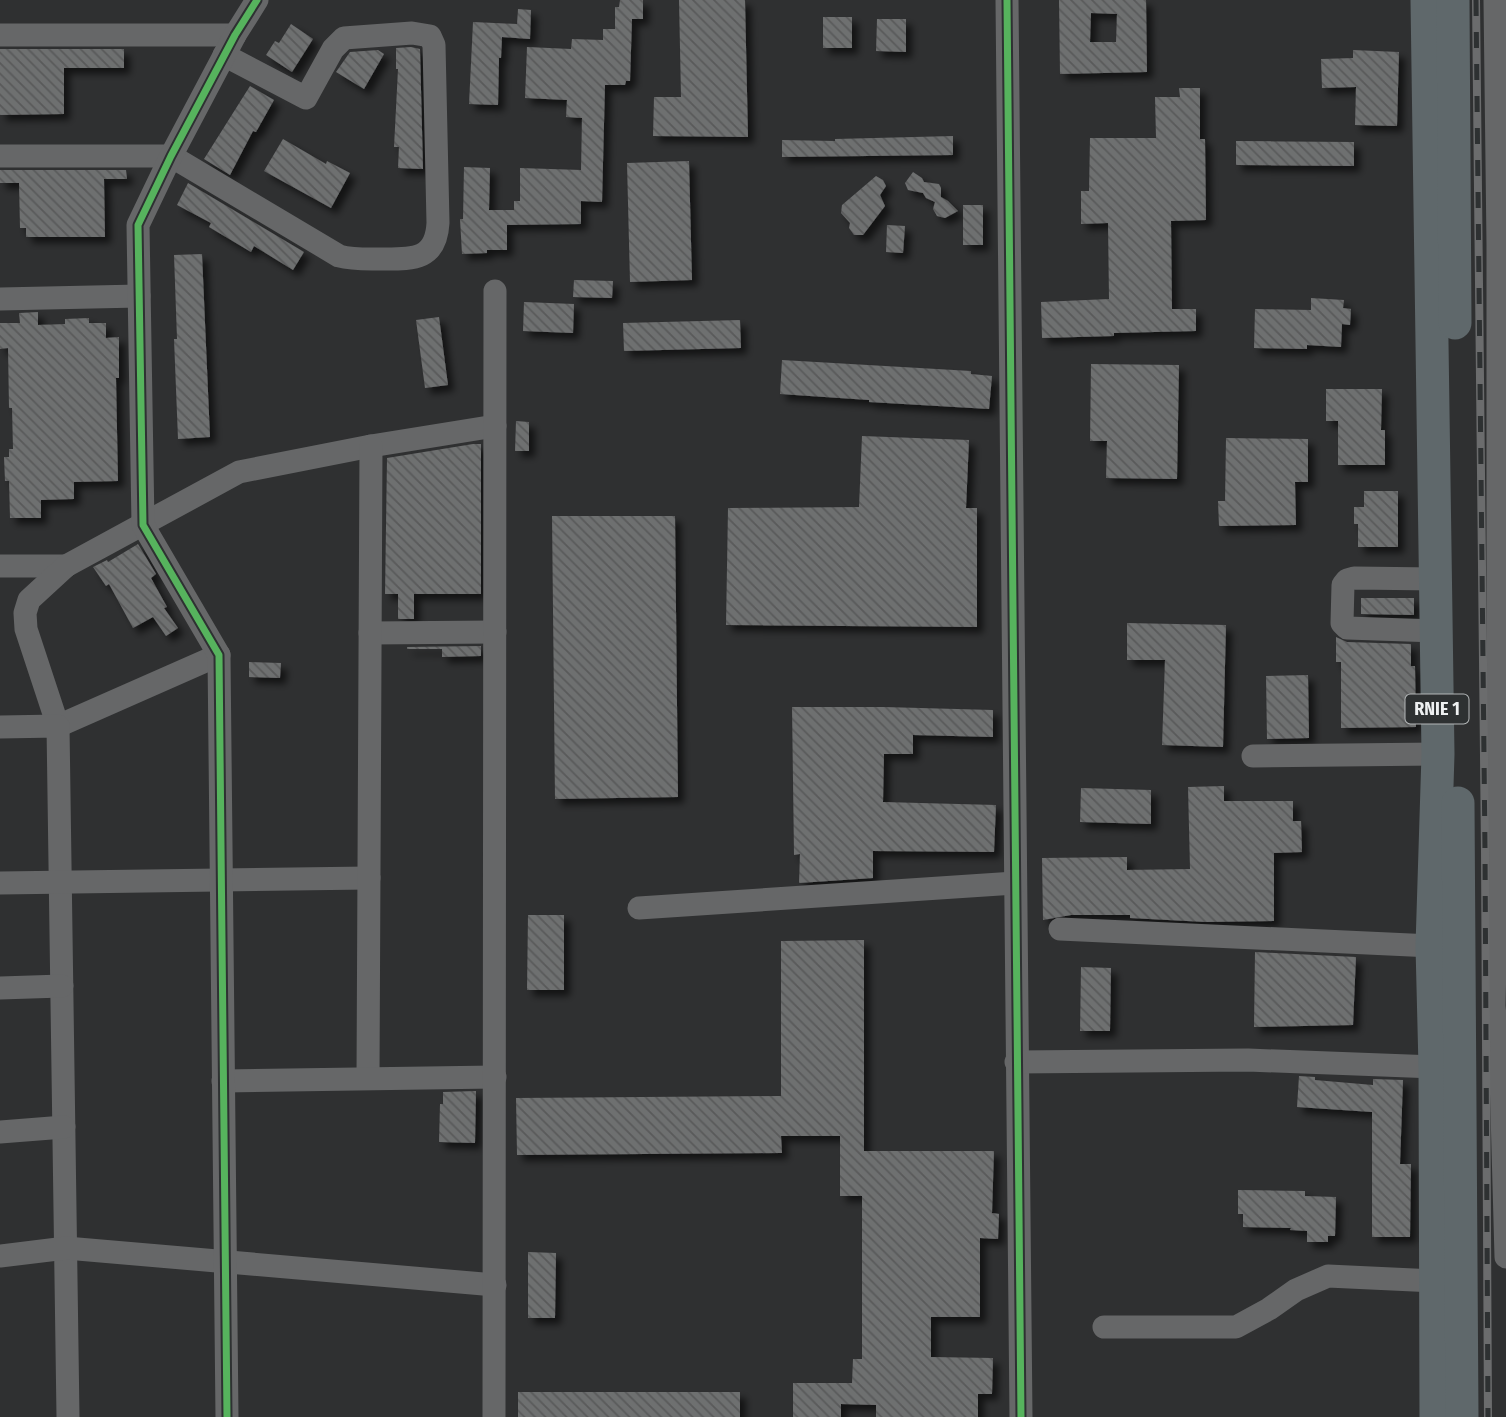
<svg xmlns="http://www.w3.org/2000/svg" width="1506" height="1417" viewBox="0 0 1506 1417" font-family="'Fira Sans Condensed',sans-serif">
<style>
.building{fill:url(#building-back-hatch);fill-rule:evenodd;filter:url(#shadow)}
.lines{fill:none;stroke-linecap:round;stroke-linejoin:round}
.minor{stroke:#666768;stroke-width:23}
.highway{stroke:#5f686b;stroke-width:33}
.rail-casing{stroke:#6b6c6d;stroke-width:8}
.rail{stroke:#2e3132;stroke-width:5;stroke-dasharray:16;stroke-linecap:butt}
.cycleway-casing{stroke:#2e3132;stroke-width:11}
.cycleway{stroke:#56b35d;stroke-width:7}
.labels{text-anchor:middle;stroke-width:7;stroke-linejoin:round;paint-order:stroke}
.shield{fill:#2e3132;stroke:#b4b7b8;stroke-width:2}
.shield-label{font-size:18px;font-weight:bold;fill:#eef0f1}
</style>
<defs>
<pattern id="building-back-hatch" width="6" height="6" patternUnits="userSpaceOnUse" patternTransform="scale(1.75)"><rect width="6" height="6" fill="#6e6f70"/><path d="M-1 5l2 2M0 0l6 6M5-1l2 2" fill="none" stroke="#595a5a"/></pattern>
<filter id="shadow"><feDropShadow dx="6" dy="6" stdDeviation="3.5" flood-color="#0009"/></filter>
</defs>
<rect width="100%" height="100%" fill="#2f3031"/>
<g class="building">
<path d="M620,0h23v19h-11l-2,62h-4l-1,4h-20l-3,117 -21,-1v23l-74,1v25h-20v3l-25,1 -2,-35h3l1,-52 26,1 -1,42h25v-9h6v-33l61,2 1,-52 -16,-1 1,-17 -42,-2 2,-51 44,2 1,-10 31,1v-11h12v-22h4z"/>
<path d="M679,0h66l3,137 -95,-1 1,-39h27z"/>
<path d="M1059,0h87l1,72 -87,2zM1091,13l26,1 -1,28h-26z"/>
<path d="M518,9l13,1 -1,29 -28,-2 -1,21h-2l-1,47 -29,-1 4,-82 44,2z"/>
<rect x="823" y="17" width="29" height="31"/>
<path d="M877,19h29v33l-30,-1z"/>
<path d="M291,24l22,15 -21,33 -26,-17 9,-14 4,2z"/>
<path d="M411,47l9,2 3,120 -25,-1 1,-21h-5l4,-78h-2v-21z"/>
<path d="M0,49h124v19h-60v46l-64,1z"/>
<path d="M378,50l6,4 -20,35 -28,-17 14,-20z"/>
<path d="M1353,50l46,2 -2,74 -42,-1 1,-38 -34,1 -1,-29 32,-1z"/>
<path d="M250,86l24,14 -18,32 -3,-1 -23,44 -26,-16z"/>
<path d="M1179,88h21v51h5l1,81 -35,1 1,88h24v22l-82,2v3l-72,2 -1,-36 68,-3 -1,-76 -27,1v-33h8l1,-53h66l-1,-41h25z"/>
<path d="M953,136v19l-171,2v-17l53,1v-2z"/>
<path d="M283,139l43,25 1,-3 23,12 -19,35 -67,-37z"/>
<path d="M1236,141l118,1v24l-118,-1z"/>
<path d="M689,161l3,119 -62,2 -3,-119z"/>
<path d="M0,170h126l1,9h-23l1,58h-79v-9h-6l-1,-45h-19z"/>
<path d="M913,172l9,6 2,4 15,2 2,4v9l7,4 10,10 -13,7 -8,-2 -4,-7 2,-7 -9,-4 -3,-5 -15,-3 -3,-7z"/>
<path d="M876,176l7,4 3,6 -6,9 5,11 -22,29h-9l-5,-7 1,-5 -9,-10 1,-8z"/>
<path d="M188,183l116,69 -11,18 -39,-24 -3,6 -42,-25 2,-4 -34,-18z"/>
<rect x="963" y="205" width="20" height="40"/>
<path d="M887,225l18,1 -2,27 -17,-1z"/>
<path d="M202,254l8,183 -32,2 -4,-100h3l-3,-84z"/>
<path d="M574,280l39,1 -1,17 -39,-1z"/>
<path d="M1311,298l33,2 -1,8 8,1 -1,16 -8,-1 -1,23 -34,-2v4l-53,-1 1,-39 56,1z"/>
<path d="M524,302l50,2 -1,29 -50,-2z"/>
<path d="M38,312v13l27,-1v-5l24,-1v5h17v15l13,-1v41h-3l2,103 -44,1v17l-33,1v18h-31l-1,-37h-4l-1,-24h5v-8h4l-1,-41h-3l-1,-60 -8,1v-26h20l-1,-10z"/>
<path d="M439,317l9,68 -23,3 -9,-68z"/>
<path d="M740,320l1,28 -117,3 -1,-28z"/>
<path d="M782,360l189,11v3l21,2 -3,33 -120,-7v-2l-89,-6z"/>
<path d="M1091,364l88,1 -2,114 -71,-1 1,-37h-17z"/>
<path d="M1326,389h56l-1,41h4v35h-47v-44h-12z"/>
<path d="M516,421l13,1v29h-14z"/>
<path d="M862,436l107,4 -3,68h11v119l-251,-2 2,-117 131,-1z"/>
<path d="M1226,438l82,1v43h-13l1,43 -77,1 -1,-25h7z"/>
<path d="M473,444h8v150h-67v25h-16v-25h-13l2,-136z"/>
<path d="M1364,491h34v56h-40v-23h-4v-17h10z"/>
<path d="M552,516h123l3,281 -123,2z"/>
<path d="M138,544l18,30 -5,4 16,29 -3,1 14,20 -12,8 -13,-19 -20,11 -24,-44 -3,2 -13,-19 14,-7 1,2z"/>
<path d="M1361,598h53v17l-53,-1z"/>
<path d="M1127,623l99,2 -3,122 -61,-2 3,-85h-38z"/>
<path d="M1336,637l11,5 64,2v22h4l1,61 -75,1v-66h-5z"/>
<path d="M481,646v10l-39,1v-8h-35v-2z"/>
<path d="M249,662l32,1 -1,15 -31,-1z"/>
<path d="M1308,675l1,63 -42,1 -1,-63z"/>
<path d="M792,707h92l109,3v27l-80,-2v19h-29l-1,48 113,3 -2,47 -121,-1v27l-74,5 1,-29 -6,1z"/>
<path d="M1224,786v15h69v20h8l1,31 -28,1v68l-68,1 -76,-4v-3h-59l-28,5 -1,-62 85,-1v13l63,-1 -2,-82z"/>
<path d="M1081,788l70,2v34l-71,-2z"/>
<path d="M528,915h36v75h-37z"/>
<path d="M864,940v211h130l-2,62 7,1 -1,25 -18,-1v79h-49v40l62,1 -1,36h-14v23h-102v-12l-35,-1v13h-48v-34h59l1,-24h9v-163h-22v-60h-59l1,17 -265,2 -1,-57 265,-2v-155z"/>
<path d="M1255,952l101,5 -3,68 -99,2z"/>
<path d="M1081,967l30,1 -1,63h-30z"/>
<path d="M1299,1076l16,1v3l58,5v-6l30,1 -3,84h11l-1,73h-38v-125l-75,-5z"/>
<path d="M476,1091l-1,52 -36,-1 1,-38h3v-12z"/>
<path d="M1238,1190l67,1v5l31,1 -1,39h-7v6h-21v-11l-17,-1 1,-2 -48,-1v-13h-5z"/>
<path d="M528,1252l28,1 -1,65h-27z"/>
<rect x="518" y="1392" width="222" height="25"/>
</g>
<g class="lines">
<g class="minor">
<path d="M1007,0l14,1417"/>
<path d="M1495,0l3,245v589l-4,172 7,70 5,181"/>
<path d="M0,35h235"/>
<path d="M0,156h171l168,100c15,4 29,3 44,3 30,0 53,1 55,-36l-4,-178 -4,-9 -18,-3 -68,5 -11,11 -27,49 -82,-43"/>
<path d="M0,299l139,-3"/>
<path d="M0,566h66"/>
<path d="M1436,579l-82,-1 -7,2 -4,5 -1,38 5,5 90,3"/>
<path d="M370,633l125,-1"/>
<path d="M219,655l-161,71 -32,-97 -1,-16 4,-13 37,-34 173,-94 132,-26 124,-20"/>
<path d="M0,727l58,-1 10,691"/>
<path d="M1253,756l185,-2"/>
<path d="M0,883l369,-5"/>
<path d="M639,908l376,-25"/>
<path d="M1060,929l372,17"/>
<path d="M0,988l62,-2"/>
<path d="M1016,1062l232,-2 187,7"/>
<path d="M368,1078l3,-632"/>
<path d="M223,1081l272,-4"/>
<path d="M0,1132l64,-5"/>
<path d="M0,1256l66,-8 429,37"/>
<path d="M1104,1327h132l33,-18 27,-19 32,-14 107,5"/>
<path d="M227,1417l-8,-762 -76,-130 -5,-300 33,-69 64,-121 22,-35"/>
<path d="M494,1417l1,-1126"/>
</g>
<g class="highway">
<path d="M1427,0l11,754 -6,192 3,121 1,350"/>
<path d="M1453,0l2,323"/>
<path d="M1458,803l4,614"/>
</g>
<g class="rail-casing">
<path id="rail" d="M1476,0l9,851 3,566"/>
</g>
<use href="#rail" class="rail"/>
<g class="cycleway-casing">
<g id="cycleway">
<path d="M1007,0l14,1417"/>
<path d="M227,1417l-8,-762 -76,-130 -5,-300 33,-69 64,-121 22,-35"/>
</g>
</g>
<use href="#cycleway" class="cycleway"/>
</g>
<g class="labels">
<rect class="shield" x="1405.5" y="694.5" width="63" height="29" rx="5"/>
<g class="shield-label">
<text x="1437" y="715">RNIE 1</text>
</g>
</g>
</svg>
